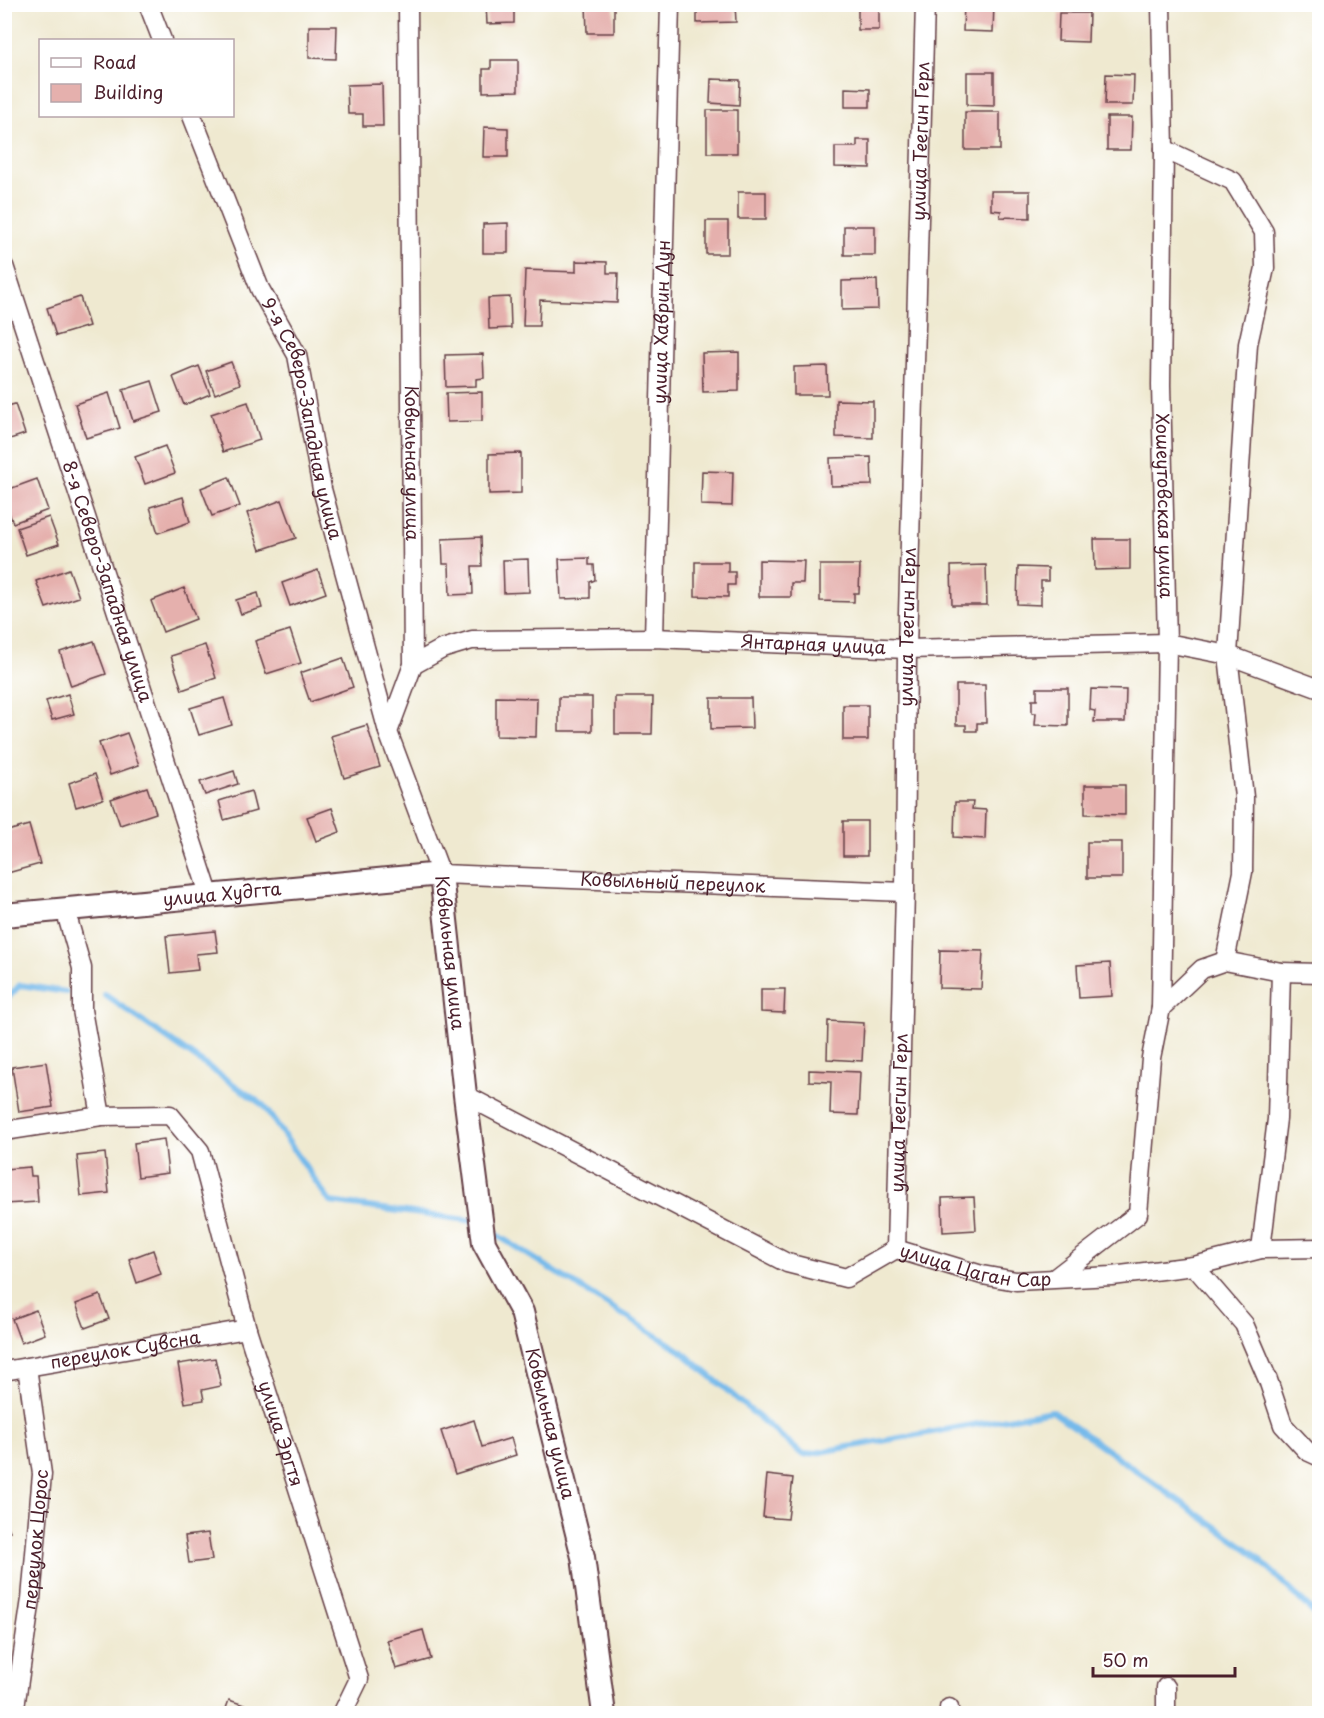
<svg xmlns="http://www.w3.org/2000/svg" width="1324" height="1718" viewBox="0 0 1324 1718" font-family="'Playpen Sans',sans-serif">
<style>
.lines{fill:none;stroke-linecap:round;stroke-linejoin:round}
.stream{stroke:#74b9ea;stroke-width:6}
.building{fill:#e5b0ad}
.minor-casing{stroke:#633d44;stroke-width:21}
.tertiary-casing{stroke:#633d44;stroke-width:26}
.minor{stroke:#fff;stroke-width:18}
.tertiary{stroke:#fff;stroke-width:22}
.labels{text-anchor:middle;stroke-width:4.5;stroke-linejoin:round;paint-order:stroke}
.street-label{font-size:18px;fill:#4a1f2b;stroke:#fff}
</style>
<rect width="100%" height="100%" fill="#fff"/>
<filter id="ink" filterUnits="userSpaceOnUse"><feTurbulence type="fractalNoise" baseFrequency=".0167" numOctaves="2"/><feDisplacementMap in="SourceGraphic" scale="12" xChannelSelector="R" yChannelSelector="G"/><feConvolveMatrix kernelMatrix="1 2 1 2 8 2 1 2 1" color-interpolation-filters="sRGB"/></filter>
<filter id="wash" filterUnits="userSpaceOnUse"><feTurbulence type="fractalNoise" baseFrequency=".008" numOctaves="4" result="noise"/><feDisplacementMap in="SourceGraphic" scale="24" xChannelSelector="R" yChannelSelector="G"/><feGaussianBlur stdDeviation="1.35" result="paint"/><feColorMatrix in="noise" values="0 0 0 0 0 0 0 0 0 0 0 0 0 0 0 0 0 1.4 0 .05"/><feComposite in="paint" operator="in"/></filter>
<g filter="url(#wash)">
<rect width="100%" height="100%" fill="#efe9d0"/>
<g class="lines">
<g class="stream">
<path d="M105,995l158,110 67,97 145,19"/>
<path d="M4,1002l16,-17 46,7"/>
<path d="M492,1232l189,119 122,104 249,-44 201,142 67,66"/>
</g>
</g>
<g id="blocks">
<g class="building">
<path d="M486,4h28v19l-27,1z"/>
<path d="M586,4h28v29h-27z"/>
<path d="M697,4h38l1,18 -39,1z"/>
<path d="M964,4h30l-1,28 -30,-1z"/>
<rect x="858" y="6" width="21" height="24"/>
<path d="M1059,13h30l-1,29 -30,-1z"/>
<path d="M309,26h28l-1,33 -27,-1z"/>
<path d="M491,60h27v31l-35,1v-23h8z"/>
<path d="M967,72h27v34l-27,-1z"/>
<path d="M1106,74l28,1 -1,30h-28z"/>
<path d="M711,79l29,1 -1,25 -29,-2z"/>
<path d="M382,84l1,42h-20v-12h-15l-1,-29z"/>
<path d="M845,88l25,1v18h-25z"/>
<rect x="707" y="110" width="30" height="43"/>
<rect x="965" y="112" width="35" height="38"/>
<path d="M1107,117h25l-1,33h-24z"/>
<path d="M484,127l24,1v29h-25z"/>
<path d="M857,140h13v28l-35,-1v-20h22z"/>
<path d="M991,191h39v27l-30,-1 1,-6 -10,-1z"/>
<rect x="738" y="192" width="28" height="27"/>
<rect x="706" y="221" width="22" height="33"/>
<path d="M508,223v30h-25v-29z"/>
<rect x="844" y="226" width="31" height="29"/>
<path d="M576,261l31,1v11h11l-1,30 -77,-3 -1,26h-16l2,-56 51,2z"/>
<path d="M877,280l1,29 -36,1v-29z"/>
<path d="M80,297l9,29 -33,10 -9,-28z"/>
<path d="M510,297l1,31 -22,1 -1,-31z"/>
<path d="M739,352v39l-36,1 -1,-39z"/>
<path d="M483,354l1,24 -8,1v7l-30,1 -1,-32z"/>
<path d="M231,362l9,22 -25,10 -9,-23z"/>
<path d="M199,366l11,28 -26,11 -11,-28z"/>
<path d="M827,366l1,29h-34v-28z"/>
<path d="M152,381l10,31 -29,9 -10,-31z"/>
<path d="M482,392v29l-35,1 -1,-29z"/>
<path d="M109,393l11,35 -34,10 -11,-34z"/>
<path d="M836,400l37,1v37l-37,-1z"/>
<path d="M248,402l12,38 -37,12 -12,-38z"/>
<path d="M15,404l10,30 -21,7v-34z"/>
<path d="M165,446l10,27 -30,11 -10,-27z"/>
<path d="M521,453v40l-32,1v-40z"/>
<path d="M871,457l1,28 -41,1 -1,-28z"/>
<path d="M702,471l31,1 -1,34 -31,-1z"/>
<path d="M229,477l11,29 -28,10 -11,-28z"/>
<path d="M37,479l11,31 -35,13 -9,-23v-9z"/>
<path d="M183,497l7,25 -32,11 -8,-26z"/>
<path d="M282,500l14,38 -36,12 -13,-37z"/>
<path d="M49,517l10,27 -33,11 -9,-27z"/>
<path d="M481,537l1,29h-10l1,28 -23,1 -1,-31h-6l-1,-25z"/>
<path d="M1094,539h36v30l-35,1z"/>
<path d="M589,558v7h5l1,15 -5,2v16l-29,1 -2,-40z"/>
<path d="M528,559l1,33 -25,1 -1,-33z"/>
<path d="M759,560l45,1 -1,22h-12v14h-32z"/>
<path d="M695,562h33v10h7v13h-7v12l-33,-1z"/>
<path d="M820,565h40l-1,28h-5v9l-34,-1z"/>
<path d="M986,565l1,40h-35l-1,-39z"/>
<path d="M1018,567l30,1v13h-7v24l-24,-1z"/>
<path d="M69,569l10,28 -33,11 -10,-27z"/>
<path d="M318,570l8,23 -36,13 -8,-23z"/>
<path d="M184,588l12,31 -33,13 -12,-31z"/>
<path d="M258,593l4,15 -21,6 -5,-14z"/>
<path d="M290,630l11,33 -35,11 -11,-33z"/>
<path d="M94,641l12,33 -35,12 -11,-34z"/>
<path d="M205,645l11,33 -34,12 -11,-34z"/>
<path d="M343,658l10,29 -43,15 -10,-29z"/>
<path d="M956,685h29l1,38h-9v8h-11v-6h-10z"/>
<path d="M1037,688h31v38l-33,-1 1,-12h-4v-13h5z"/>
<path d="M1091,689l35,1 -1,32h-31l1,-11 -5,-1z"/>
<path d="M68,694l6,20 -22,6 -6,-19z"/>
<path d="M496,697l41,1 -1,39 -40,-1z"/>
<rect x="559" y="697" width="33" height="34"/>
<path d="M615,697h38l-1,37h-37z"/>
<path d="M224,698l8,27 -33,10 -9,-27z"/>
<path d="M711,698h40l1,30 -41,1z"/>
<rect x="843" y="705" width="25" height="35"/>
<path d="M367,725l13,42 -36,11 -13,-42z"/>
<path d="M127,733l12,32 -29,10 -11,-32z"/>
<path d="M234,771l4,13 -33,11 -5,-13z"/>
<path d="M95,774l8,25 -27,8 -7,-24z"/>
<path d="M1085,785h40v30l-40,-1z"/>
<path d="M147,787l9,26 -36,12 -9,-26z"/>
<path d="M251,791l5,20 -32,9 -5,-19z"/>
<path d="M955,802h18l-1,7 14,1 -1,29 -31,-2z"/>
<path d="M332,808l8,24 -24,9 -9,-24z"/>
<rect x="843" y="821" width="24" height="35"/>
<path d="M29,825l11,39 -36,10v-42z"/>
<rect x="1087" y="842" width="35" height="36"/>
<path d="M215,931l3,21 -22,2 2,16 -28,3 -4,-37z"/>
<path d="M940,950l43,1 -2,38 -42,-1z"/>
<path d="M1110,963l2,33 -33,2 -2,-33z"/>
<path d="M761,989h24l-1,24 -23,-1z"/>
<path d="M828,1021l36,2 -2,38 -35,-2z"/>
<path d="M46,1062l7,45 -34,5 -7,-45z"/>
<path d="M809,1070l51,2 -2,43 -28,-1 1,-32 -22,-1z"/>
<path d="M164,1139l4,34 -30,4 -4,-34z"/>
<path d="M105,1153l4,40 -28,3 -4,-40z"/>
<path d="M30,1167l1,9h5l2,26 -34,2v-35z"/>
<path d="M974,1197l2,33 -33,2 -1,-34z"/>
<path d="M153,1250l8,24 -24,9 -8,-24z"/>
<path d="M100,1295l9,24 -24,9 -9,-24z"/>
<path d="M36,1310l9,24 -24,9 -9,-24z"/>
<path d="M215,1358l6,28 -19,4 2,10 -19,3 -7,-39z"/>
<path d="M474,1420l8,27 29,-9 5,17 -61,19 -14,-43z"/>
<path d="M767,1475l26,3 -5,41 -25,-2z"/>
<path d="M4,1518l6,13 -6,2z"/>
<path d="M208,1533l4,27 -23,3 -4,-27z"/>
<path d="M423,1630l8,29 -35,10 -9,-29z"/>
<path d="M229,1700l33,11 -1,3h-37z"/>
</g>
</g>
</g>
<g filter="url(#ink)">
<use href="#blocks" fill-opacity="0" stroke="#633d44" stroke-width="1.5"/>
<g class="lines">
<g class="minor-casing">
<g id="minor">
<path d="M148,4l14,36"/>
<path id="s1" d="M408,4l5,661 -25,67 53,142 464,18"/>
<path id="s2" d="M1161,4l3,145 -3,236 6,258 -6,365"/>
<path id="s3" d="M192,116l68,173 37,66 25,134 66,243"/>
<path d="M1164,149l69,32 31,51 1,36 -17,76 -20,311 16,142 -1,75 -18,89 56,11 -4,147 -16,130"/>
<path id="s4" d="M4,266l206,631"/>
<path id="s5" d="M654,638l16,-634"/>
<path id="s6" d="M413,665l29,-16 30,-9 182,-2 253,11 260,-6 61,12 92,34"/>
<path d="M65,909l17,59v42l19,106"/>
<path d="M1281,972l39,1"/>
<path id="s7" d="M465,1095l322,168 59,15 50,-29 86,26 34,6 96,-5 82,-10 67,-17 59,-1"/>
<path id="s8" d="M4,1131l97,-15 69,-1 30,36 47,178 112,350 -17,35"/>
<path id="s9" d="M896,1249l9,-357 2,-243 18,-645"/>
<path d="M1194,1266l50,58 24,56 15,45 24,26 13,6"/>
<path d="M1055,1278l83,-64 13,-156 10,-50 41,-39 23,-8"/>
<path id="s10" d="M4,1371l243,-42"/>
<path id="s11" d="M14,1714l17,-115 11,-125 -15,-107"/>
<path d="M949,1714v-6"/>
<path d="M1166,1714v-27"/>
</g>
</g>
<g class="tertiary-casing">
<g id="tertiary">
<path id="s12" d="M4,915l437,-41 24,221 19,148 38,69 61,245 21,157"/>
</g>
</g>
<use href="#minor" class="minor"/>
<use href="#tertiary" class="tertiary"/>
</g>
</g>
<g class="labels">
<g class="street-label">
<text dy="6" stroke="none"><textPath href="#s9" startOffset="1108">улица Теегин Герл</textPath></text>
<text dy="6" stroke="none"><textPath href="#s5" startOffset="316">улица Хаврин Дун</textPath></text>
<text dy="6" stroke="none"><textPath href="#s3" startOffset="324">9-я Северо-Западная улица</textPath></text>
<text dy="6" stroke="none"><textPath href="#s1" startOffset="459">Ковыльная улица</textPath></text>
<text dy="6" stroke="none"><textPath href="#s2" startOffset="502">Хошеутовская улица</textPath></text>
<text dy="6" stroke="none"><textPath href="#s4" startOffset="332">8-я Северо-Западная улица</textPath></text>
<text dy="6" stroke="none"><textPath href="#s9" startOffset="622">улица Теегин Герл</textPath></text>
<text dy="6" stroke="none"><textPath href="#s6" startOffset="406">Янтарная улица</textPath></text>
<text dy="6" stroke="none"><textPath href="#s1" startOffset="1116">Ковыльный переулок</textPath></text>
<text dy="6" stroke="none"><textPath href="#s12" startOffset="219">улица Худгта</textPath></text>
<text dy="6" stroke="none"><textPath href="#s12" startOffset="518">Ковыльная улица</textPath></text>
<text dy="6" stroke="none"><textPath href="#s9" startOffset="136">улица Теегин Герл</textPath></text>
<text dy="6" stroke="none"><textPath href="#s7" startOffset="564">улица Цаган Сар</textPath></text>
<text dy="6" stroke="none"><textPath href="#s10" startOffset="123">переулок Сувсна</textPath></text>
<text dy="6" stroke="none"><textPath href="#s12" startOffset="1004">Ковыльная улица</textPath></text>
<text dy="6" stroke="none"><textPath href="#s8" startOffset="508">улица Эргтя</textPath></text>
<text dy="6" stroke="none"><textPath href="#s11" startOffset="176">переулок Цорос</textPath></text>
</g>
</g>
<rect width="1324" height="1718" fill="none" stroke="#fff" stroke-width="24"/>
<rect x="39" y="39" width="195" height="78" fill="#ffffff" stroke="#b7a5aa" stroke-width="1.5"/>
<rect x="51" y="58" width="30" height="9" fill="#ffffff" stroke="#b7a5aa" stroke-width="1.5"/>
<text x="93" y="69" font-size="18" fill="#4a1f2b">Road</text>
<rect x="51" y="84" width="30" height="18" fill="#e5b0ad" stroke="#b7a5aa" stroke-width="1.5"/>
<text x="93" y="99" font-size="18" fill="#4a1f2b">Building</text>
<path d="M1093 1667v9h142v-9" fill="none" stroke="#4a1f2b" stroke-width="3"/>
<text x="1102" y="1667" font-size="18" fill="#4a1f2b" stroke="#ffffff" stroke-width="4.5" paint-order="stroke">50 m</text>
</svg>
